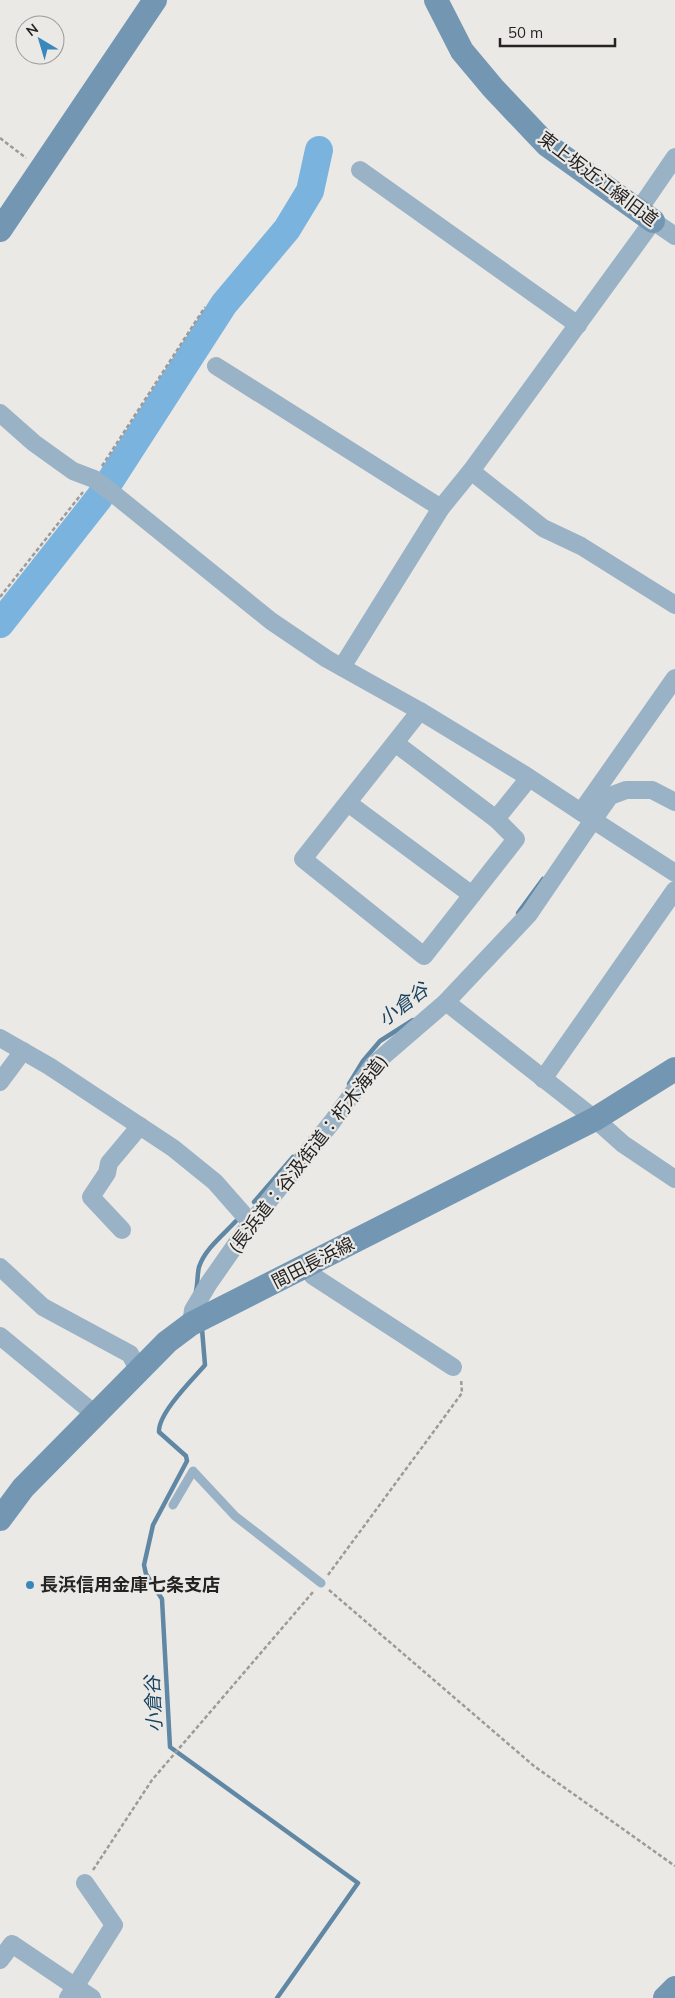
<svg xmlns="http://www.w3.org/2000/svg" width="675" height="1998" viewBox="0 0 675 1998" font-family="Mulish,'Noto Sans JP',sans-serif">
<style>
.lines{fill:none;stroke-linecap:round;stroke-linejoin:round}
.stream{stroke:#6088a5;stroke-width:4.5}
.river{stroke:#7ab3dd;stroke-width:28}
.path{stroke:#9d9b99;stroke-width:2.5;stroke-dasharray:4 2.5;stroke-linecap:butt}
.lane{stroke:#9ab2c5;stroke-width:9}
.street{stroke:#9ab2c5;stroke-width:18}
.secondary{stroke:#7397b3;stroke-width:24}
.poi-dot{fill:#3a87ba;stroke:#ebe9e6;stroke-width:2}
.labels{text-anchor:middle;stroke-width:4.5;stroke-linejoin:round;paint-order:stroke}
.street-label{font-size:18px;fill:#242322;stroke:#ebe9e6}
.poi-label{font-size:18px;font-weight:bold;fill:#242322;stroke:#ebe9e6;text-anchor:start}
.water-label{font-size:19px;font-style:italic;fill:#15415e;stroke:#ebe9e6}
</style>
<rect width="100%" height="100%" fill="#ebe9e6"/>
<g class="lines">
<g class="stream">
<path d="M518,913l25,-34"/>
<path d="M349,1084l14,-23 17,-20 33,-21"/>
<path d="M254,1202l39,-45"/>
<path d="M196,1291c2,-8 1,-16 3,-24 6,-18 24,-32 37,-46"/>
<path d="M202,1329l3,36c-12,14 -47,48 -46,67l27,24 1,5 -34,64 -9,40 2,9 16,25 8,148 188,136 -81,115"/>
</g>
<path class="river" d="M0,624l99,-126 125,-194 63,-75 23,-38 9,-41"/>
<g class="path">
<path d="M0,138l26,20"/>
<path d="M102,466l103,-159"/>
<path d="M0,597l83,-105"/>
<path d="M328,1575l134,-182 -1,-14"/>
<path d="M329,1590l205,176 141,100"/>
<path d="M93,1870l59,-90 161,-188"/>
</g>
<path class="lane" d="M173,1505l20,-34 42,45 86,67"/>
<g class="street">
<path d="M360,170l218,155"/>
<path d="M638,211l37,-54"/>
<path d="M216,366l225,142"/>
<path d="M0,413l34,30 39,28 21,8 21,16 156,126 56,38 93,52 105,64 68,45 17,-24 16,-6h26l23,12"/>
<path d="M471,471l72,57 38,18 94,59"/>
<path d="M342,667l99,-159 30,-37 182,-250 22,15"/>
<path d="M395,743l101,76 20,20 -92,117 -121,-97 117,-148"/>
<path d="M348,803l124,92"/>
<path d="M581,812l94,-134"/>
<path d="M496,819l33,-41"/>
<path d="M446,1002l149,117 28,25 52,35"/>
<path d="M0,1038l49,28 124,82 42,34 36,41"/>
<path d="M543,1079l132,-189"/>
<path d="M0,1082l23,-31"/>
<path d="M122,1230l-31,-33 16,-24 2,-10 31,-37"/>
<path d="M0,1267l43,40 87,47 9,17"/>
<path d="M306,1267l7,9 140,91"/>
<path d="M191,1324l2,-14 16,-27 42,-60 81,-101 41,-57 73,-63 83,-88 64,-94 82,53"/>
<path d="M0,1336l96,79"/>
<path d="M0,1960l12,-16 80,54"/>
<path d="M68,1998l46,-73 -29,-42"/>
</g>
<g class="secondary">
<path d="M436,0l26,51 31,37 54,57 106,76"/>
<path d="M0,230l155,-230"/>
<path d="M0,1519l23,-31 144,-146 24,-18 404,-205 80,-50"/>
<path d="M665,1998l10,-10"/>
</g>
</g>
<circle class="poi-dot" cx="30" cy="1585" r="5"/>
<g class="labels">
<g class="street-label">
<text transform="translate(598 179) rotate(37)" y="6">東上坂近江線旧道</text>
<text transform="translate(308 1154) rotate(-52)" y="6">(長浜道：谷汲街道：朽木海道)</text>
<text transform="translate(313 1263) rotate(-27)" y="6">間田長浜線</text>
</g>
<g class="poi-label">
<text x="40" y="1591">長浜信用金庫七条支店</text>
</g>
<g class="water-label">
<text transform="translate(403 1004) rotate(-37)" y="7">小倉谷</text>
<text transform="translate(153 1704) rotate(-93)" y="7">小倉谷</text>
</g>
</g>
<g transform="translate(40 40) rotate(322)"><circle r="24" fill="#ebe9e6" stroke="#9b9a98"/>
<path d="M0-4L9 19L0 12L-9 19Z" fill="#3a87ba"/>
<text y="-8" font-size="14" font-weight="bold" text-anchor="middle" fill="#242322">N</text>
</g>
<path d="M500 38v8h115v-8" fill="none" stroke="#242322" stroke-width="2.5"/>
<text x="508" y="38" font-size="15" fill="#242322" stroke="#ebe9e6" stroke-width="4" paint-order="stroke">50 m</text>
</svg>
